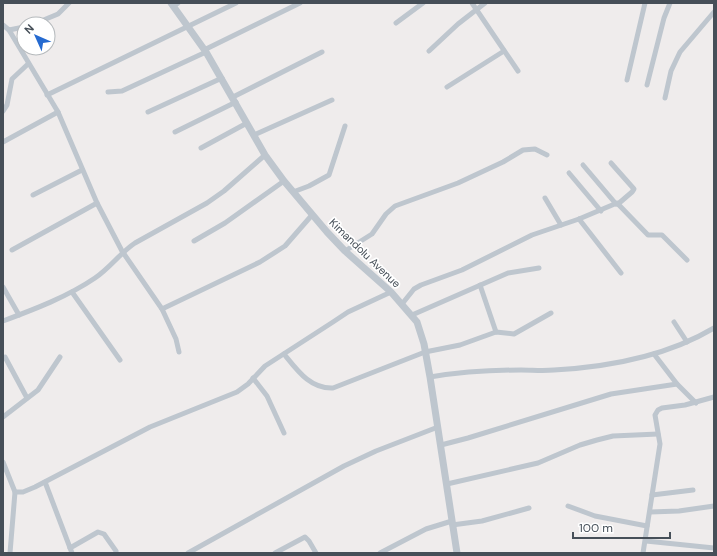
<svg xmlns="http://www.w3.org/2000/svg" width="717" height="556" viewBox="0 0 717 556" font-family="'DM Sans',sans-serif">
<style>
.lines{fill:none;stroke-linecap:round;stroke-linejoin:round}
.minor{stroke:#bec6ce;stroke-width:5}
.tertiary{stroke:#bec6ce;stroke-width:7}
.labels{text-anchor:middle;stroke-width:3.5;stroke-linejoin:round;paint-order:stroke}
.street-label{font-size:11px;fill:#464f58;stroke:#fff}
</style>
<rect width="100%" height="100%" fill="#efecec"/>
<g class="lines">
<g class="minor">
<path d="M472,3l46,68"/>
<path d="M173,6l5,-3"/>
<path d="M396,23l27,-20"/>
<path d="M34,24l24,-10 11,-11"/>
<path d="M3,25l6,5 15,-3"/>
<path d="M9,30l49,82 39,91 25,48 40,58 14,30 3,13"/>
<path d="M204,50l96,-47"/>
<path d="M429,51l29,-27 27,-21"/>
<path d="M627,80l18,-77"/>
<path d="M647,85l17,-67 6,-15"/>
<path d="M447,87l57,-36"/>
<path d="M108,92l14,-1 84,-39"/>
<path d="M47,95l189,-92"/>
<path d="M233,97l89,-45"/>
<path d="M665,98l6,-27 9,-19 34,-40"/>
<path d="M3,111l4,-6 5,-26 16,-15"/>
<path d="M148,112l74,-34"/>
<path d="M175,132l61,-30"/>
<path d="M254,135l78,-35"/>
<path d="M3,142l55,-30"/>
<path d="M201,148l46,-25"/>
<path d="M611,163l23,26 -2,3 -14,12"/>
<path d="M583,165l33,39"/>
<path d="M569,173l32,38"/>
<path d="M293,192l16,-6 20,-11 16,-49"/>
<path d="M33,195l49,-25"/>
<path d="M545,198l16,27"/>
<path d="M579,219l42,54"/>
<path d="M194,241l31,-18 59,-42"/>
<path d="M12,250l85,-47"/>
<path d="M345,251l27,-17 14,-20 9,-8 63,-23 45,-21 20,-12 12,-1 12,6"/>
<path d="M480,285l16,47"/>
<path d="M3,287l16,28"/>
<path d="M72,292l48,68"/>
<path d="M402,304l12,-15 7,-4 41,-15 70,-35 47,-16 38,-16 31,32h14l25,25"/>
<path d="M162,309l98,-47 25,-16 27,-31"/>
<path d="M412,315l96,-42 31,-5"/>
<path d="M3,321c32,-12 64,-24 92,-43 15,-10 25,-25 40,-35l72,-40 17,-12 41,-36"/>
<path d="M674,322l13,20"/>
<path d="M284,354c13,16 26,35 49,34l92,-36 35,-7 36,-13 18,2 37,-21"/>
<path d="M654,354l23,30 19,19"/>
<path d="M5,357l22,41"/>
<path d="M430,377c30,-5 60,-7 91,-7 11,0 22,1 33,0 55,-3 113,-14 160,-42"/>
<path d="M253,378l14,18 17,37"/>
<path d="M3,417l35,-27 22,-33"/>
<path d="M441,445l27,-7 143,-44 66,-10"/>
<path d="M3,462l12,30 -5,61"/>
<path d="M45,482l27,71"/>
<path d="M447,484l91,-21 42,-18 17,-5 16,-4 45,-2"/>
<path d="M15,492h8l12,-5 115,-60 87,-35 11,-8 17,-18 68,-44 15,-10 43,-20"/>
<path d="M652,495l41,-5"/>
<path d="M568,506l27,10 52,10"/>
<path d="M650,512l29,-1 35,-5"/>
<path d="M452,525l30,-4 47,-13"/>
<path d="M646,541l68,7"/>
<path d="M70,548l28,-16 6,2 12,17"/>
<path d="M188,553l156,-87 32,-15 62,-24"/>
<path d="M275,553l30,-16 4,4 7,12"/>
<path d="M380,553l46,-24 26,-8"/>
<path d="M643,553l17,-109 -5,-29 3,-5 4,-2 23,-3 29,-8"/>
</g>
<path class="tertiary" d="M171,3l35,49 59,103 19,26 43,51 18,19 46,41 26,30 7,22 6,33 27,176"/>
</g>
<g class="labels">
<g class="street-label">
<text transform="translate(365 253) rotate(44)" y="4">Kimandolu Avenue</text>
</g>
</g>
<rect width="717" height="556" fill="none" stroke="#464f58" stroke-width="8"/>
<g transform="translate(36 36) rotate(315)"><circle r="19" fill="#ffffff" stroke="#b5b9bc"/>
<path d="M0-3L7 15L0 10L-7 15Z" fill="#256ad0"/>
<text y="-6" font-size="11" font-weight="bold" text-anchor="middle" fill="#464f58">N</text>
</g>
<path d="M573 532v6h97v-6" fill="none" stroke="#464f58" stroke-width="2"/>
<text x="579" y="532" font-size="12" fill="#464f58" stroke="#ffffff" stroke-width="3" paint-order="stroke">100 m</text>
</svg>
